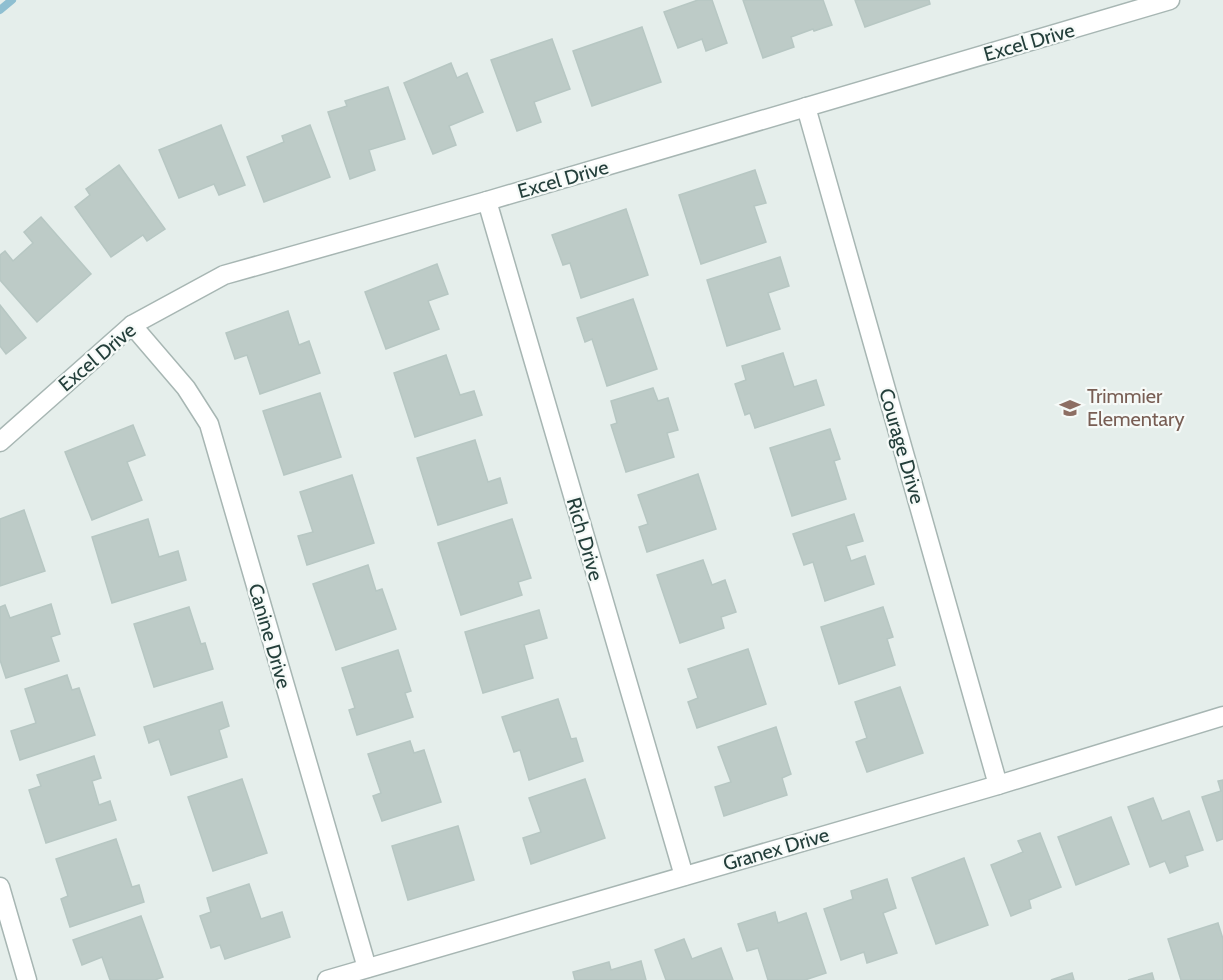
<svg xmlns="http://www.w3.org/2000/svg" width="1223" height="980" viewBox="0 0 1223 980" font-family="Cabin,sans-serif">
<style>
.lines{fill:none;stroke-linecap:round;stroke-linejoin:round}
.stream{stroke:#8fbfd1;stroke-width:8}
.building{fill:#bdcbc7;stroke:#b7c7c3;stroke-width:1.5}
.minor-casing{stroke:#a7b6b3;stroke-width:21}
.minor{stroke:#fff;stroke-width:18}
.labels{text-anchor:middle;stroke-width:4.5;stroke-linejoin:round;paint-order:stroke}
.street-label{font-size:20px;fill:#243f3b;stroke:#f6faf8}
.education-label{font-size:20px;fill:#785e54;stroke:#f6faf8;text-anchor:start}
</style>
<rect width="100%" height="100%" fill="#e5eeeb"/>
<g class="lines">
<path class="stream" d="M0,10l12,-10"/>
</g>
<g class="building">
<path d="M698,0h14l15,43 -21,8 -4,-12 -24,9 -14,-36z"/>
<path d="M743,0h80l9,25 -18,6 -1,-2 -22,8 3,10 -31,11z"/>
<path d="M855,0h74l1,4 -65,23z"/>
<path d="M642,27l19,55 -69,24 -19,-55z"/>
<path d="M552,39l18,50 -36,13 7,20 -24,9 -26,-71z"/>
<path d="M451,63l6,15 10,-5 16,39 -34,14 7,19 -23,9 -29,-71z"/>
<path d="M388,87l17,52 -36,11 6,20 -25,9 -22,-67 19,-6 -2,-5z"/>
<path d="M221,125l24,60 -26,10 -5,-11 -35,14 -20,-48z"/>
<path d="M310,125l20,52 -66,25 -17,-45 37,-15 -2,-6z"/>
<path d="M119,165l46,64 -18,12 -4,-6 -32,22 -36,-50 15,-12 -4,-6z"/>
<path d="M755,170l11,33 -12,3 12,36 -65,22 -22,-69z"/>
<path d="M626,209l22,66 -67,23 -11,-35 -7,2 -11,-30z"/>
<path d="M41,217l50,57 -54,48 -37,-42v-25l5,-4 8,10 20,-18 -9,-11z"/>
<path d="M780,257l9,29 -21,7 12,36 -53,17 -20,-66z"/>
<path d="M437,264l11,30 -20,7 11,28 -53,20 -21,-57z"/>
<path d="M633,299l24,70 -50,17 -15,-47 -7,3 -8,-24z"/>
<path d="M0,305l26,33 -20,16 -6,-8z"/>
<path d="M288,311l11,34 10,-4 11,32 -60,21 -13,-39 -12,4 -9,-26z"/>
<path d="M783,353l11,34 22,-7 8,25 -69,23 -5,-15 -5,2 -10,-31 11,-4 -4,-14z"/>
<path d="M446,355l14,40 14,-4 8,24 -67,22 -21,-64z"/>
<path d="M653,388l5,13 10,-3 10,32 -11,3 7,24 -48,15 -15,-47 6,-2 -6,-22z"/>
<path d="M320,393l21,64 -57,18 -21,-64z"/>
<path d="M133,425l12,30 -18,7 15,38 -50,20 -27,-68z"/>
<path d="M830,429l10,30 -6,2 12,38 -54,17 -22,-68z"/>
<path d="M475,440l13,42 12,-4 7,25 -69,22 -21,-67z"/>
<path d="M698,474l18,55 -69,23 -8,-25 9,-3 -10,-29z"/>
<path d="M352,475l22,68 -67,22 -9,-29 15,-4 -13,-40z"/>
<path d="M24,510l21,61 -45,15v-67z"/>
<path d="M854,514l9,27 -17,5 5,15 14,-5 9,28 -49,17 -12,-39 -9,3 -11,-31z"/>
<path d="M148,519l11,38 19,-6 8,29 -74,23 -20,-66z"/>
<path d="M512,519l19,59 -13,4 4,13 -61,20 -23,-72z"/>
<path d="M703,560l9,25 13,-5 11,32 -15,5 3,11 -44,15 -23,-68z"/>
<path d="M368,565l8,26 6,-2 14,40 -60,21 -23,-66z"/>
<path d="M51,604l9,30 -9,3 8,24 -53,17 -6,-18v-53l5,-2 5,13z"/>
<path d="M189,607l12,37 4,-1 8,26 -59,18 -20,-63z"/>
<path d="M883,607l10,30 -6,2 8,26 -56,19 -18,-57z"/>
<path d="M539,610l8,28 -23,7 9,33 -50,15 -18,-61z"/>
<path d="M748,649l18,55 -69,24 -9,-26 10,-4 -10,-29z"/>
<path d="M398,650l13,41 -6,2 8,24 -56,18 -8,-25 6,-2 -13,-40z"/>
<path d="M67,675l5,15 7,-2 16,47 -75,25 -9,-29 25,-8 -11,-34z"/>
<path d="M900,687l23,66 -56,19 -11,-30 11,-4 -12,-36z"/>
<path d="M558,699l13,40 5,-1 7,23 -54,19 -9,-30 -6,2 -12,-35z"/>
<path d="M222,702l7,24 -10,4 8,27 -56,18 -12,-36 -10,4 -5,-16z"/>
<path d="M776,727l15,47 -9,4 5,17 -63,21 -9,-29 16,-5 -13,-35z"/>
<path d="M410,741l4,12 10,-3 17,52 -59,19 -9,-25 8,-3 -13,-39z"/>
<path d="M94,756l7,22 -9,3 7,24 11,-4 6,19 -70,23 -17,-53 12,-4 -4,-11z"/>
<path d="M242,779l25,74 -54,18 -25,-74z"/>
<path d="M585,779l20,59 -74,26 -8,-26 18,-6 -12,-34z"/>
<path d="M1223,780v59l-6,2 -15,-44 19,-6 -3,-10z"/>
<path d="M1153,798l9,23 27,-10 14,39 -18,6 3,10 -18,7 -5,-12 -15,6 -22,-60z"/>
<path d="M1111,817l18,47 -53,21 -18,-48z"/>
<path d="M458,826l16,54 -66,20 -16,-54z"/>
<path d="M1040,833l21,54 -32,13 2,8 -20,8 -20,-51 32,-13 -5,-11z"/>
<path d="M116,839l16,48 7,-2 5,17 -74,25 -9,-28 7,-3 -12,-37z"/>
<path d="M964,858l24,67 -52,19 -24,-66z"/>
<path d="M887,879l9,29 -13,5 14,40 -30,10 -3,-11 -23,8 -17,-51 29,-10 -2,-8z"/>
<path d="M249,884l12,35 21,-7 8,25 -65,22 -5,-14 -9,3 -11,-32 11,-4 -4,-14z"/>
<path d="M775,912l3,11 28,-10 20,60 -21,7h-37l-10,-32 -11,3 -9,-27z"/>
<path d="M141,916l22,61 -8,3h-45l-8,-23 -20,8 -9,-25z"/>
<path d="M1218,923l5,16v41h-42l-13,-41z"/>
<path d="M684,939l8,20 29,-11 12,32h-67l-11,-30z"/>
<path d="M641,961l5,19h-71l-2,-8 36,-10 2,8z"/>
<path d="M1072,973l2,7h-23z"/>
<path d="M1152,973l2,7h-26z"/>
</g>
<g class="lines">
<g class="minor-casing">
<g id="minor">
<path d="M806,107l192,678"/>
<path d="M487,201l197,675"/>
<path d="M132,325l54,63 23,36 158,544"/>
<path d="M0,442l132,-117 92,-50 263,-74 683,-201"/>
<path d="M0,887l27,93"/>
<path d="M327,980l671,-195 225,-69"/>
</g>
</g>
<use href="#minor" class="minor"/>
</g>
<defs>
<g id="school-bare" transform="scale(1.62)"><path d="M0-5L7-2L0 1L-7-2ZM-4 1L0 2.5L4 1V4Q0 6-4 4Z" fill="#8d6e63" stroke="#f6faf8" stroke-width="2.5" paint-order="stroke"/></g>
</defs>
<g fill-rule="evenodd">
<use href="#school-bare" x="1070" y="408"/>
</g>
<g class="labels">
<g class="street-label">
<text transform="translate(1029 42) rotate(-16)" y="7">Excel Drive</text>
<text transform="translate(563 179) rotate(-16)" y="7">Excel Drive</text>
<text transform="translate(97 357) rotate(-40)" y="7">Excel Drive</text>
<text transform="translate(902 446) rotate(74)" y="7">Courage Drive</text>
<text transform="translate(585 539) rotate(74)" y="7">Rich Drive</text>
<text transform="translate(270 636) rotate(74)" y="7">Canine Drive</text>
<text transform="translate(776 849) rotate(-16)" y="7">Granex Drive</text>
</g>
<g class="education-label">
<text x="1087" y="403">Trimmier<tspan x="1087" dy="23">Elementary</tspan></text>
</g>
</g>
</svg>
